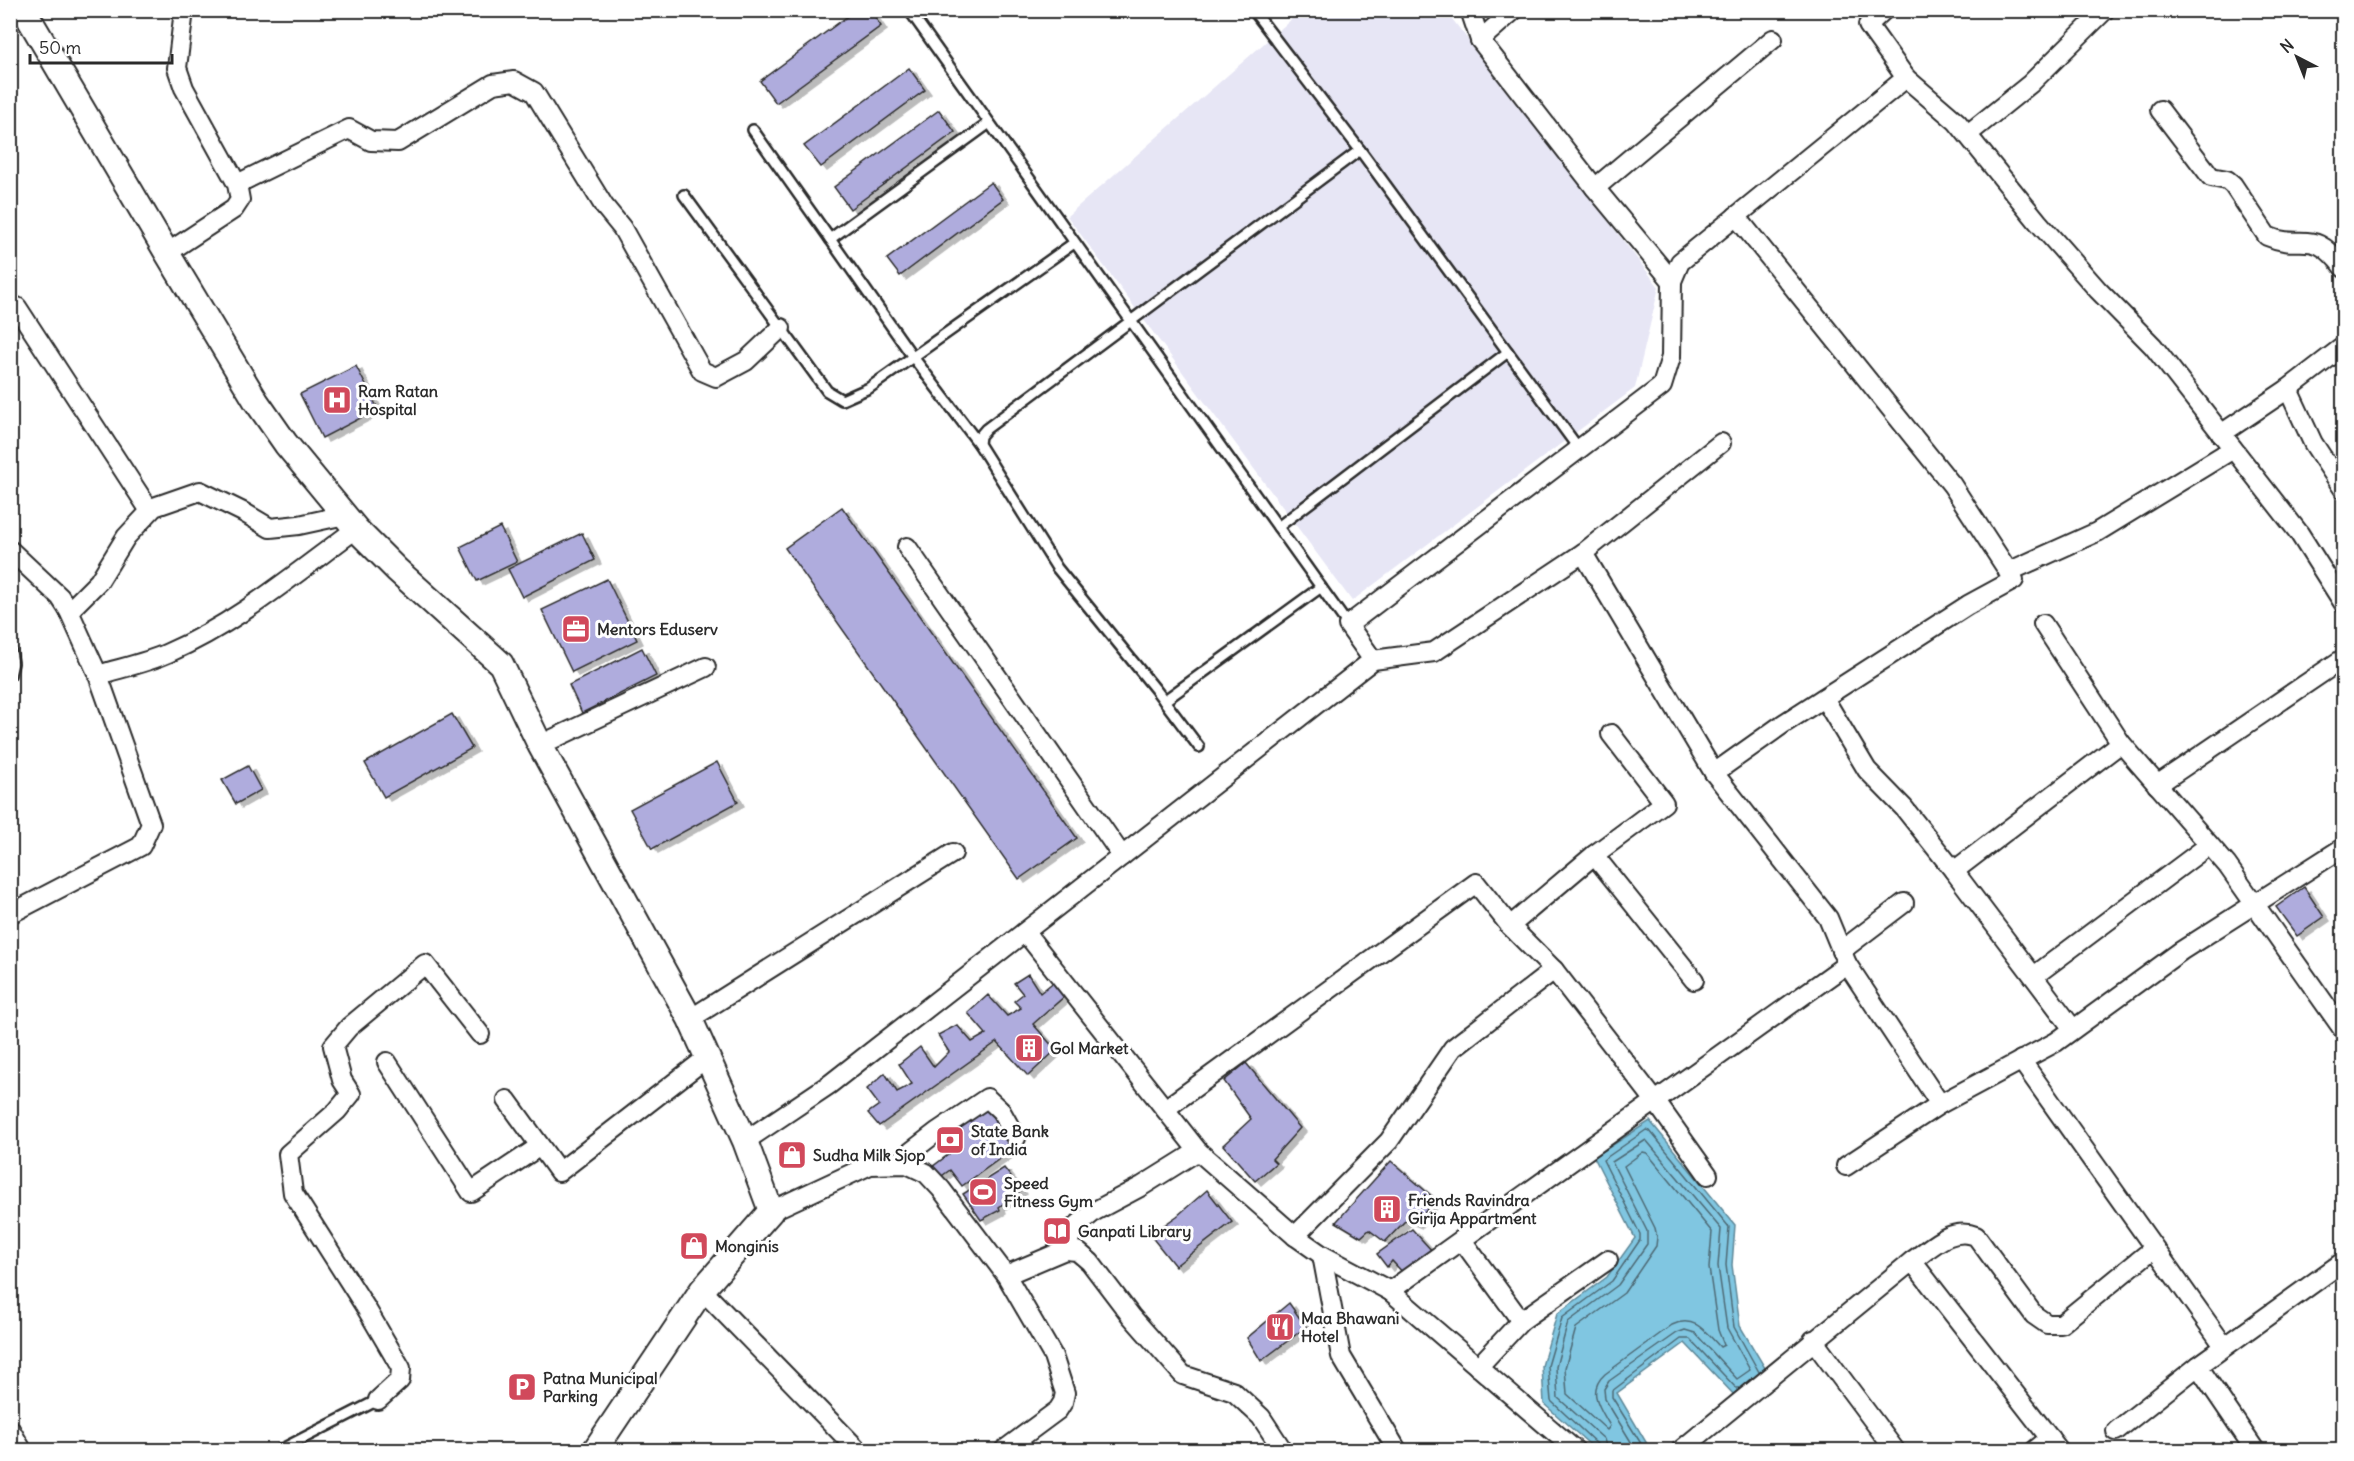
<svg xmlns="http://www.w3.org/2000/svg" width="2354" height="1461" viewBox="0 0 2354 1461" font-family="Delius,sans-serif">
<style>
.built{fill:#e7e6f5}
.water{fill:#80c6e1;stroke:#5e8898;stroke-width:1.5}
.lines{fill:none;stroke-linecap:round;stroke-linejoin:round}
.shore{stroke:#4d6974;stroke-width:1.5}
.building{fill:#afacdd;stroke:#2b2b2b;stroke-width:1.5;filter:url(#shadow)}
.lane-casing{stroke:#2b2b2b;stroke-width:14}
.street-casing{stroke:#2b2b2b;stroke-width:22}
.secondary-casing{stroke:#2b2b2b;stroke-width:28}
.lane{stroke:#fff;stroke-width:9}
.street{stroke:#fff;stroke-width:18}
.secondary{stroke:#fff;stroke-width:24}
.labels{text-anchor:middle;stroke-width:6;stroke-linejoin:round;paint-order:stroke}
.poi-label{font-size:16px;font-weight:bold;fill:#2b2b2b;stroke:#fff;text-anchor:start}
</style>
<defs>
<filter id="shadow"><feDropShadow dx="6" dy="4" stdDeviation="0" flood-color="#0004"/></filter>
</defs>
<rect width="100%" height="100%" fill="#fff"/>
<filter id="ink" filterUnits="userSpaceOnUse"><feTurbulence type="fractalNoise" baseFrequency=".0167" numOctaves="2"/><feDisplacementMap in="SourceGraphic" scale="12" xChannelSelector="R" yChannelSelector="G"/><feConvolveMatrix kernelMatrix="1 2 1 2 8 2 1 2 1" color-interpolation-filters="sRGB"/></filter>
<g filter="url(#ink)">
<path class="built" d="M1301,11h127l21,4 210,272 -24,101 -283,213 -285,-385z"/>
<path class="water" d="M1650,1121l85,104 -3,40 8,61 28,47 -31,25 -52,-55 -68,50 33,56 -2,1h-52l-52,-46 -2,-38 15,-52 50,-37 28,-39 -41,-81z"/>
<g class="lines">
<g class="shore">
<path d="M1643,1152l4,1 65,79 -3,36 9,62 6,15 -4,2c-14,-15 -26,-33 -48,-22l-67,49c-19,17 -5,34 5,52l-3,4 -40,-36 -2,-26 11,-40 48,-35 32,-47 1,-9 -2,-9 -31,-62z"/>
<path d="M1599,1450l-2,-6 -46,-43 -3,-35 14,-48 50,-37 28,-41v-6l-37,-74 43,-30 4,1 79,96 -3,38 8,62 25,45"/>
<path d="M1607,1450l-3,-11 -46,-41 -2,-31 12,-45 50,-37 29,-41v-13l-35,-69 34,-22 75,89 -3,37 9,62 23,42 -13,9 -42,-46 -10,-3 -8,3 -68,48 -5,8 1,10 31,51"/>
<path d="M1645,1450l-33,-53v-6l69,-52h9l46,49h4"/>
</g>
</g>
<g class="building">
<path d="M856,10h14l11,16 -105,77 -16,-22z"/>
<path d="M909,68l16,22 -104,77 -17,-21z"/>
<path d="M939,110l16,22 -105,77 -16,-22z"/>
<path d="M991,182l12,17 -103,77 -13,-17z"/>
<path d="M356,366l22,43 -56,29 -22,-44z"/>
<path d="M842,507l235,331 -58,41 -234,-331z"/>
<path d="M500,527l17,35 -40,19 -17,-34z"/>
<path d="M582,533l13,27 -73,37 -14,-28z"/>
<path d="M607,579l30,61 -65,32 -30,-62z"/>
<path d="M642,648l14,28 -74,37 -13,-28z"/>
<path d="M452,714l20,34 -88,49 -19,-34z"/>
<path d="M717,762l21,40 -86,47 -22,-40z"/>
<path d="M248,766l13,24 -25,14 -14,-24z"/>
<path d="M2304,887l20,30 -27,19 -21,-29z"/>
<path d="M1028,974l12,19 16,-13 10,15 -33,29 23,26 -28,26 -31,-34 -118,84 -11,-13 11,-8 -12,-16 18,-16 12,19 15,-8 -13,-20 21,-17 14,20 15,-15 -11,-17 19,-10 15,17 14,-8 -18,-21 20,-18 19,21 14,-8 -7,-7 9,-7 -9,-11z"/>
<path d="M1246,1063l54,65 -28,31 4,4 -21,18 -32,-36 28,-26 -27,-38z"/>
<path d="M983,1103l14,20 3,-3 5,8 -5,4 13,17 -51,37 -12,-16 -11,8 -7,-11 17,-13 -13,-18z"/>
<path d="M1391,1161l44,38 -19,25 -10,-4 -21,22 -16,-12 -8,7 -25,-15z"/>
<path d="M1004,1168l17,22 -22,17 1,3 -19,10 -18,-26z"/>
<path d="M1207,1190l25,32 -57,44 -25,-31 27,-19z"/>
<path d="M1412,1229l21,23 -28,23 -13,-14 -5,6 -10,-13z"/>
<path d="M1289,1303l17,24 -45,34 -14,-23z"/>
</g>
<g class="lines">
<g class="lane-casing">
<g id="lane">
<path d="M909,10l439,615"/>
<path d="M753,130l77,109 158,-115"/>
<path d="M1360,150l219,299"/>
<path d="M684,195l143,196 15,9 27,-12 205,-145"/>
<path d="M830,239l83,118 66,87"/>
<path d="M1278,527l230,-175"/>
<path d="M10,646l3,17 -3,12"/>
<path d="M1164,701l157,-114"/>
<path d="M1199,747l-43,-57 -99,-122 -78,-124 1,-8 6,-7 374,-279 -107,-140"/>
<path d="M280,1450l98,-50"/>
</g>
</g>
<g class="street-casing">
<g id="street">
<path d="M1884,10l-16,15 38,53"/>
<path d="M1480,40l34,-30"/>
<path d="M2160,110l51,67 16,3 6,5 34,51c37,16 44,-11 77,32"/>
<path d="M1968,134l62,-50 75,-74"/>
<path d="M237,184l112,-55 22,12 27,1 95,-58 21,-3 20,11 70,114 18,22 80,143 14,6 30,-16 35,-33"/>
<path d="M1595,188l178,-149"/>
<path d="M167,253l67,-44 6,-9 -3,-16 -53,-96 -7,-20 7,-58"/>
<path d="M1672,281l8,-19 226,-184 51,44 81,100 60,68 55,56 146,187 45,71"/>
<path d="M10,309l7,-2 133,204"/>
<path d="M2344,346l-56,43 25,54 31,47"/>
<path d="M2221,434l67,-45"/>
<path d="M907,547l215,309"/>
<path d="M10,550l50,47 9,14 29,64 53,149 -10,22 -131,68"/>
<path d="M1583,553l138,-110"/>
<path d="M2008,572l89,-40 136,-83"/>
<path d="M69,611l30,-30 27,-44 28,-30 46,-16 43,21 27,16 29,-3 46,-10"/>
<path d="M2043,624l78,119 106,122 117,166"/>
<path d="M1373,660l-25,-35 314,-239 9,-29 1,-76 -77,-93 -115,-148 -10,-30"/>
<path d="M98,675c23,-7 48,-12 70,-22 69,-30 128,-80 188,-124"/>
<path d="M1824,698l43,72 37,38 50,63 119,158"/>
<path d="M540,745l166,-78"/>
<path d="M2157,785l187,-127"/>
<path d="M1594,855l100,125"/>
<path d="M1954,871l167,-128"/>
<path d="M1510,926l84,-71 70,-52 -53,-69"/>
<path d="M1025,932l173,219 97,85 27,19 68,36 185,159"/>
<path d="M1841,951l63,-48"/>
<path d="M2034,976l175,-131"/>
<path d="M690,1019l263,-166"/>
<path d="M2021,1060l203,286"/>
<path d="M387,1062l84,130 69,-46"/>
<path d="M507,1100l52,72 150,-116"/>
<path d="M1940,1104l116,-62 125,-91 163,-104"/>
<path d="M1165,1109l311,-226 34,43 44,44 102,132 52,73"/>
<path d="M745,1141l85,-57 543,-424 61,-8 149,-99 131,220"/>
<path d="M895,1164l43,-33 49,-33 14,13 15,27"/>
<path d="M1846,1166l94,-62 -93,-140"/>
<path d="M771,1211l99,-46 37,-1 19,9 15,16 65,86 47,81 12,37 -2,9 -5,8 -54,40"/>
<path d="M1295,1236l94,-95 64,-93 101,-78"/>
<path d="M1462,1240l59,81"/>
<path d="M1065,1250l9,-22 6,-5 15,-12 47,-25 56,-35"/>
<path d="M1322,1255l19,101 56,94"/>
<path d="M1912,1261c20,-14 39,-35 64,-25l58,79 13,9h14l92,-75"/>
<path d="M1006,1275l59,-25 12,1 13,11 41,54 52,59 51,17 27,25 19,29v4"/>
<path d="M702,1290l156,160"/>
<path d="M1390,1291l457,-327 -19,-46 -114,-145 69,-49 185,-119 46,-25 -62,-95 -216,-269"/>
<path d="M1813,1340l82,110"/>
<path d="M2198,1366l57,84"/>
<path d="M1478,1367l43,-46 87,-61"/>
<path d="M378,1400l22,-20 1,-12 -35,-60 -73,-115 -5,-39 49,-43 14,-17 -9,-14 -9,-34 16,-19 76,-63 55,70"/>
<path d="M10,1429l12,21"/>
<path d="M2116,1431l82,-65 146,-105"/>
<path d="M1681,1450l231,-189 147,189"/>
<path d="M2035,1450l15,-12"/>
</g>
</g>
<g class="secondary-casing">
<path id="secondary" d="M24,10l143,243 89,148 30,43 70,85 41,41 104,94 39,81 150,274 55,122 26,70 -69,79 -107,160"/>
</g>
<use href="#lane" class="lane"/>
<use href="#street" class="street"/>
<use href="#secondary" class="secondary"/>
</g>
</g>
<defs>
<g id="hospital-square" transform="scale(1.5)"><rect x="-9" y="-9" width="18" height="18" rx="4" fill="#d1495b" stroke="#fff"/><path d="M-5-5h3v3.5h4V-5h3V5h-3V1.5h-4V5h-3Z" fill="#fff"/></g>
<g id="office-square" transform="scale(1.5)"><rect x="-9" y="-9" width="18" height="18" rx="4" fill="#d1495b" stroke="#fff"/><path d="M-6-3h4V-5.5h4V-3h4V5H-6ZM-1-4.5V-3h2v-1.5ZM-6 0V1H6V0Z" fill="#fff"/></g>
<g id="building-square" transform="scale(1.5)"><rect x="-9" y="-9" width="18" height="18" rx="4" fill="#d1495b" stroke="#fff"/><path d="M-4-6H4V6H1V3H-1V6H-4ZM-2.5-4.3h1.7v1.8h-1.7ZM.8-4.3h1.7v1.8H.8ZM-2.5-1h1.7V.8h-1.7ZM.8-1h1.7V.8H.8Z" fill="#fff"/></g>
<g id="bank-square" transform="scale(1.5)"><rect x="-9" y="-9" width="18" height="18" rx="4" fill="#d1495b" stroke="#fff"/><path d="M-6-4H6V4H-6ZM0-2.3a2.3 2.3 0 1 0 0 4.6a2.3 2.3 0 1 0 0-4.6Z" fill="#fff"/></g>
<g id="shop-square" transform="scale(1.5)"><rect x="-9" y="-9" width="18" height="18" rx="4" fill="#d1495b" stroke="#fff"/><path d="M-5-2.5h2.3a2.7 3.5 0 0 1 5.4 0H5L5.5 6h-11ZM-1.5-2.5h3a1.5 2.3 0 0 0-3 0Z" fill="#fff"/></g>
<g id="stadium-square" transform="scale(1.5)"><rect x="-9" y="-9" width="18" height="18" rx="4" fill="#d1495b" stroke="#fff"/><path d="M0-5a6.5 5 0 1 0 0 10a6.5 5 0 1 0 0-10ZM-3.5-1.8h7v3.6h-7Z" fill="#fff"/></g>
<g id="library-square" transform="scale(1.5)"><rect x="-9" y="-9" width="18" height="18" rx="4" fill="#d1495b" stroke="#fff"/><path d="M-6-4Q-3-5.5-.7-3.5V5Q-3 3-6 4ZM6-4Q3-5.5 .7-3.5V5Q3 3 6 4Z" fill="#fff"/></g>
<g id="restaurant-square" transform="scale(1.5)"><rect x="-9" y="-9" width="18" height="18" rx="4" fill="#d1495b" stroke="#fff"/><path d="M-5-6h1v4h1v-4h1v4h1v-4h1v5L-1.5 .5V6h-2V.5L-5-1ZM5-6V6H3V1.5H1.5Q1.5-4 5-6Z" fill="#fff"/></g>
<g id="parking-square" transform="scale(1.5)"><rect x="-9" y="-9" width="18" height="18" rx="4" fill="#d1495b" stroke="#fff"/><path d="M-3.5-5.5H1a3.5 3.5 0 0 1 0 7H-1V5.5H-3.5ZM-1-3.4V-.6H.8a1.4 1.4 0 0 0 0-2.8Z" fill="#fff"/></g>
</defs>
<g fill-rule="evenodd">
<use href="#hospital-square" x="337" y="400"/>
<use href="#office-square" x="576" y="629"/>
<use href="#building-square" x="1029" y="1048"/>
<use href="#bank-square" x="950" y="1140"/>
<use href="#shop-square" x="792" y="1155"/>
<use href="#stadium-square" x="983" y="1192"/>
<use href="#building-square" x="1387" y="1209"/>
<use href="#library-square" x="1057" y="1231"/>
<use href="#shop-square" x="694" y="1246"/>
<use href="#restaurant-square" x="1280" y="1327"/>
<use href="#parking-square" x="522" y="1387"/>
</g>
<g class="labels">
<g class="poi-label">
<text x="358" y="397">Ram Ratan<tspan x="358" dy="18">Hospital</tspan></text>
<text x="597" y="635">Mentors Eduserv</text>
<text x="1050" y="1054">Gol Market</text>
<text x="971" y="1137">State Bank<tspan x="971" dy="18">of India</tspan></text>
<text x="813" y="1161">Sudha Milk Sjop</text>
<text x="1004" y="1189">Speed<tspan x="1004" dy="18">Fitness Gym</tspan></text>
<text x="1408" y="1206">Friends Ravindra<tspan x="1408" dy="18">Girija Appartment</tspan></text>
<text x="1078" y="1237">Ganpati Library</text>
<text x="715" y="1252">Monginis</text>
<text x="1301" y="1324">Maa Bhawani<tspan x="1301" dy="18">Hotel</tspan></text>
<text x="543" y="1384">Patna Municipal<tspan x="543" dy="18">Parking</tspan></text>
</g>
</g>
<rect width="2354" height="1461" fill="none" stroke="#fff" stroke-width="36"/>
<rect x="18" y="18" width="2318" height="1425" fill="none" stroke="#2b2b2b" stroke-width="2" filter="url(#ink)"/>
<g transform="translate(2297 57) rotate(318)" stroke="#ffffff" stroke-width="4.5" paint-order="stroke">
<path d="M0-4.5L10 22L0 15L-10 22Z" fill="#2b2b2b"/>
<text y="-9" font-size="16" font-weight="bold" text-anchor="middle" fill="#2b2b2b">N</text>
</g>
<path d="M30 54v9h142v-9" fill="none" stroke="#2b2b2b" stroke-width="3"/>
<text x="39" y="54" font-size="18" fill="#2b2b2b" stroke="#ffffff" stroke-width="4.5" paint-order="stroke">50 m</text>
</svg>
